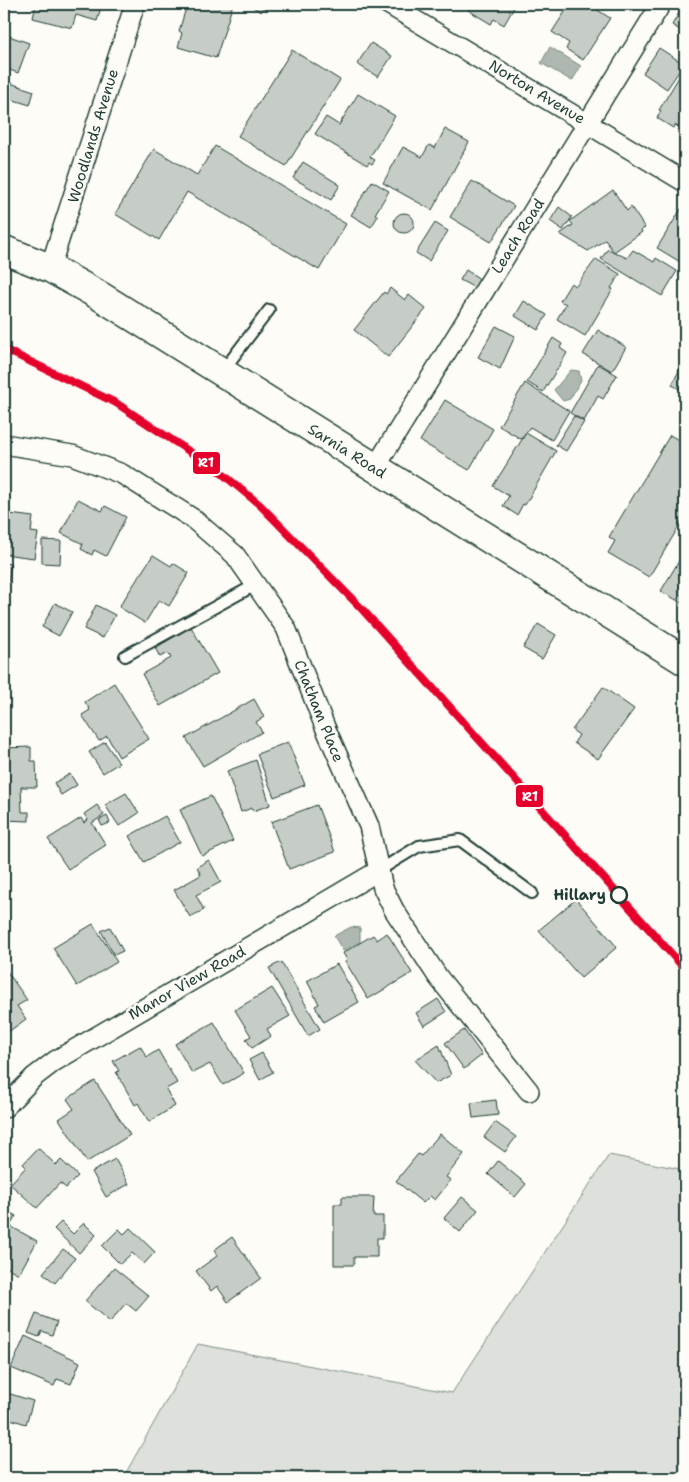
<svg xmlns="http://www.w3.org/2000/svg" width="689" height="1482" viewBox="0 0 689 1482" font-family="'Shantell Sans',sans-serif">
<style>
.green{fill:#dde0db;stroke:#7e8e88}
.water{fill:#aeb8b1;stroke:#75877f}
.building{fill:#c6cdc7;stroke:#1f3d34}
.lines{fill:none;stroke-linecap:round;stroke-linejoin:round}
.service-casing{stroke:#1f3d34;stroke-width:14}
.minor-casing{stroke:#1f3d34;stroke-width:22}
.secondary-casing{stroke:#1f3d34;stroke-width:31}
.service{stroke:#fdfcf7;stroke-width:10}
.minor{stroke:#fdfcf7;stroke-width:19}
.secondary{stroke:#fdfcf7;stroke-width:28}
.rail-1-casing{stroke:#fdfcf7;stroke-width:11}
.rail-1{stroke:#e4002b;stroke-width:8}
.stop-dot{fill:#fdfcf7;stroke:#1f3d34;stroke-width:2.5}
.labels{text-anchor:middle;stroke-width:5;stroke-linejoin:round;paint-order:stroke}
.street-label{font-size:15px;fill:#1f3d34;stroke:#fdfcf7}
.stop-label{font-size:15px;font-weight:bold;fill:#1f3d34;stroke:#fdfcf7;text-anchor:end}
.line-badge{stroke:#fdfcf7;stroke-width:2}
.badge-label{font-size:14px;text-anchor:middle;font-weight:bold;fill:#fff}
</style>
<rect width="100%" height="100%" fill="#fdfcf7"/>
<filter id="ink" filterUnits="userSpaceOnUse"><feTurbulence type="fractalNoise" baseFrequency=".02" numOctaves="2"/><feDisplacementMap in="SourceGraphic" scale="10" xChannelSelector="R" yChannelSelector="G"/><feConvolveMatrix kernelMatrix="1 2 1 2 8 2 1 2 1" color-interpolation-filters="sRGB"/></filter>
<g filter="url(#ink)">
<path class="green" d="M609,1155l76,15v308h-562l75,-134 254,49z"/>
<g class="water">
<path d="M550,47l31,19 -9,15 -31,-18z"/>
<path d="M571,370l8,1 2,9 -11,19 -7,2 -9,-11z"/>
<path d="M351,927l9,1v14l-17,9 -9,-15z"/>
</g>
<g class="building">
<path d="M4,4h8l-3,8 -5,-2z"/>
<path d="M36,4h66l-5,17 -21,-6 -4,13 -39,-10z"/>
<path d="M191,4h42l-17,54 -38,-11 4,-14 -3,-2 7,-23 4,1z"/>
<path d="M248,4h18l-5,8z"/>
<path d="M468,4h48l-12,21 -10,-6 -3,5 -23,-14 3,-5z"/>
<path d="M570,4h18l22,14 -27,42 -17,-11 3,-6 -17,-11z"/>
<path d="M684,4h1v29l-13,-8z"/>
<path d="M9,36l20,7 -11,30 -14,-5v-18z"/>
<path d="M371,43l21,13 -14,21 -21,-13z"/>
<path d="M659,48l25,16 -17,25 -24,-16z"/>
<path d="M292,50l48,30 -54,86 -48,-30z"/>
<path d="M685,67v64l-10,-6 -2,3 -16,-10 4,-7 -2,-1z"/>
<path d="M4,81l30,10 -4,14 -26,-8z"/>
<path d="M358,94l37,22 -25,41 5,3 -3,4 -3,-2 -2,3 -52,-31 11,-17 13,8z"/>
<path d="M445,129l24,13 -37,68 -49,-27 20,-36 19,10 7,-12 6,3z"/>
<path d="M215,146l131,78 -27,46 -132,-78 -28,48 -44,-26 39,-65 43,26z"/>
<path d="M303,162l37,23 -9,15 -38,-22z"/>
<path d="M372,181l17,10 -14,23 3,2 -7,11 -20,-12z"/>
<path d="M472,181l42,25 -23,36 -41,-25z"/>
<path d="M613,190l14,21 4,-4 14,21 -4,2 1,2 -28,20 -9,-12 -17,11 -28,-17 13,-9 -3,-4z"/>
<path d="M559,207l13,10 -9,13 -13,-9z"/>
<path d="M681,209l4,3v45l-3,6 -25,-15z"/>
<circle cx="404" cy="223" r="10"/>
<path d="M435,223l13,8 -19,30 -13,-8z"/>
<path d="M608,249l19,9 6,-8 21,12 2,-4 21,13 -15,25 -61,-37z"/>
<path d="M596,259l24,15 -9,14 2,1 -28,47 -28,-17 9,-15 -6,-3 11,-18 5,3z"/>
<path d="M466,270l14,9 -5,9 -15,-8z"/>
<path d="M390,288l15,12 4,-5 17,14 -38,48 -34,-27 30,-38 2,2z"/>
<path d="M524,301l23,14 -9,15 -23,-14z"/>
<path d="M496,326l19,10 -15,33 -22,-12z"/>
<path d="M598,330l28,17 -14,24 -29,-17z"/>
<path d="M553,338l9,6 -2,4 7,5 -24,39 -16,-10z"/>
<path d="M685,358v34l-13,-7z"/>
<path d="M598,364l19,11 -14,24 -5,-3 -14,25 -14,-8z"/>
<path d="M525,383l44,28 -17,29 -22,-13 -9,12 -22,-13z"/>
<path d="M445,400l48,29 -24,41 -49,-29z"/>
<path d="M574,416l10,6 -18,29 -10,-6z"/>
<path d="M526,433l30,18 -31,54 -2,-1 -6,11 -14,-9 6,-10 -16,-10z"/>
<path d="M670,435l15,9v72l-36,61 -41,-24 7,-12 -6,-4z"/>
<path d="M78,499l24,12 3,-5 21,11 -20,39 -12,-6 -2,5 -11,-6 2,-5 -22,-11z"/>
<path d="M10,514l23,3 -2,15 7,1 -4,25 -30,-4z"/>
<path d="M42,540l19,1 -1,23 -18,-1z"/>
<path d="M683,554l2,1v50l-24,-14z"/>
<path d="M153,555l18,11 2,-3 16,10 -20,33 -10,-6 -14,23 -26,-16z"/>
<path d="M4,563l7,1 -7,44z"/>
<path d="M55,603l17,9 -13,24 -17,-9z"/>
<path d="M96,605l19,10 -12,23 -19,-9z"/>
<path d="M538,624l18,11 -14,24 -19,-11z"/>
<path d="M191,627l27,46 -58,33 -18,-32 29,-16 -3,-5 -8,4 -5,-9z"/>
<path d="M114,683l35,56 -30,18 -12,-21 -8,5 -17,-26 8,-5 -5,-8z"/>
<path d="M603,687l31,22 -36,50 -24,-16 5,-8 -7,-5z"/>
<path d="M254,699l10,18 -8,5 6,10 -59,34 -17,-28z"/>
<path d="M105,742l14,21 -16,10 -14,-21z"/>
<path d="M288,742l17,43 -31,12 -17,-43z"/>
<path d="M31,747v14h5l1,26h-16l1,25h7v9l-25,-1v-72z"/>
<path d="M256,760l14,45 -17,6 -1,-3 -11,4 -14,-41z"/>
<path d="M70,774l7,11 -16,10 -7,-12z"/>
<path d="M126,793l13,20 -20,13 -14,-21z"/>
<path d="M211,796l22,45 -31,15 -22,-46z"/>
<path d="M97,805l7,10 -12,8 14,22 -38,24 -20,-30 33,-21 3,5 4,-3 -4,-6z"/>
<path d="M317,805l18,47 -46,17 -18,-47z"/>
<path d="M107,816l3,7 -8,3 -3,-6z"/>
<path d="M165,816l15,26 -36,20 -15,-26z"/>
<path d="M209,860l12,22 -25,13 8,15 -14,7 -16,-27 27,-15 -4,-8z"/>
<path d="M576,899l41,48 -36,31 -42,-48z"/>
<path d="M93,924l24,38 -40,24 -24,-38z"/>
<path d="M110,927l13,24 -9,4 -13,-24z"/>
<path d="M387,933l25,40 -44,26 -23,-38 2,-1 -4,-7 30,-18 4,5z"/>
<path d="M281,962l39,67 -12,7 -39,-68z"/>
<path d="M337,964l22,38 -35,20 -9,-16 4,-2 -12,-23z"/>
<path d="M4,967l23,33 -10,6 9,13 -22,16z"/>
<path d="M272,988l18,28 -23,13 4,7 -19,12 -6,-9 5,-3 -16,-26z"/>
<path d="M438,999l8,13 -22,14 -8,-13z"/>
<path d="M214,1022l30,51 -21,12 -13,-21 -18,9 -17,-29z"/>
<path d="M464,1030l18,25 -18,14 -19,-26z"/>
<path d="M439,1045l12,30 -15,8 -21,-23z"/>
<path d="M140,1046l7,11 11,-7 19,33 -11,6 9,17 -26,16 -11,-19 -3,2 -19,-33 3,-1 -6,-10z"/>
<path d="M262,1053l11,19 -13,8 -11,-20z"/>
<path d="M95,1081l35,54 -43,27 -28,-43 15,-10 -7,-10z"/>
<path d="M496,1100l2,15 -25,3 -2,-15z"/>
<path d="M495,1122l21,15 -11,15 -21,-15z"/>
<path d="M440,1134l24,20 -18,23 5,3 -16,20 -5,-4 -7,7 -27,-22 22,-27 3,2z"/>
<path d="M38,1148l18,17 5,-5 17,16 -12,12 -6,-5 -23,25 -27,-24 16,-17 -3,-3z"/>
<path d="M115,1159l14,25 -23,13 -14,-25z"/>
<path d="M498,1161l28,23 -11,13 -27,-23z"/>
<path d="M342,1197h32l-1,19h10v22h-6v19h-23v8h-20v-61h8z"/>
<path d="M462,1197l16,13 -18,22 -16,-14z"/>
<path d="M4,1209l12,7 -6,10 27,15 -18,33 -15,-8z"/>
<path d="M61,1222l12,12 11,-11 12,12 -17,18 -25,-24z"/>
<path d="M130,1228l25,24 -11,12 -12,-11 -12,11 -18,-18 17,-17 5,5z"/>
<path d="M232,1237l29,41 -33,24 -11,-16 -6,5 -15,-20 21,-15 -3,-6z"/>
<path d="M63,1249l12,9 -20,25 -12,-10z"/>
<path d="M114,1268l35,28 -13,15 -10,-8 -16,19 -25,-21z"/>
<path d="M36,1314l21,8 -5,13 -10,-4 -3,6 -11,-4z"/>
<path d="M25,1336l55,26 -9,22 -14,-5 -3,7 -43,-18z"/>
<path d="M4,1392l29,9 -7,23 -22,-7z"/>
<path d="M4,1471l9,4 -1,3h-8z"/>
</g>
<g class="lines">
<g class="service-casing">
<g id="service">
<path d="M222,372l47,-62"/>
<path d="M125,656l132,-72"/>
<path d="M378,871l41,-25 41,-6 72,53"/>
</g>
</g>
<g class="minor-casing">
<g id="minor">
<path d="M388,4l297,178"/>
<path d="M50,268l85,-264"/>
<path d="M4,444l68,11 50,19 70,44 43,37 51,73 39,99 44,99 14,62 11,22 44,67 91,114"/>
<path d="M375,468l286,-464"/>
<path d="M4,1108l30,-31 21,-16 323,-190"/>
</g>
</g>
<g class="secondary-casing">
<path id="secondary" d="M4,250l46,18 50,28 585,365"/>
</g>
<use href="#service" class="service"/>
<use href="#minor" class="minor"/>
<use href="#secondary" class="secondary"/>
<g class="rail-1-casing">
<path id="rail-1" d="M4,349l112,54 103,68 41,34 101,103 324,361"/>
</g>
<use href="#rail-1" class="rail-1"/>
</g>
</g>
<circle class="stop-dot" cx="619" cy="895" r="8"/>
<g class="labels">
<g class="street-label">
<text transform="translate(537 92) rotate(31)" y="5">Norton Avenue</text>
<text transform="translate(93 136) rotate(-73)" y="5">Woodlands Avenue</text>
<text transform="translate(518 236) rotate(-58)" y="5">Leach Road</text>
<text transform="translate(347 451) rotate(32)" y="5">Sarnia Road</text>
<text transform="translate(319 711) rotate(68)" y="5">Chatham Place</text>
<text transform="translate(187 983) rotate(-30)" y="5">Manor View Road</text>
</g>
<g class="stop-label">
<text x="606" y="900">Hillary</text>
</g>
</g>
<g class="line-badge">
<rect x="192" y="451" width="29" height="24" rx="5" fill="#e4002b"/>
<rect x="515" y="784" width="29" height="24" rx="5" fill="#e4002b"/>
</g>
<g class="badge-label">
<text x="206" y="467">R1</text>
<text x="530" y="801">R1</text>
</g>
<rect width="689" height="1482" fill="none" stroke="#fdfcf7" stroke-width="20"/>
<rect x="10" y="10" width="669" height="1462" fill="none" stroke="#1f3d34" stroke-width="2" filter="url(#ink)"/>
</svg>
